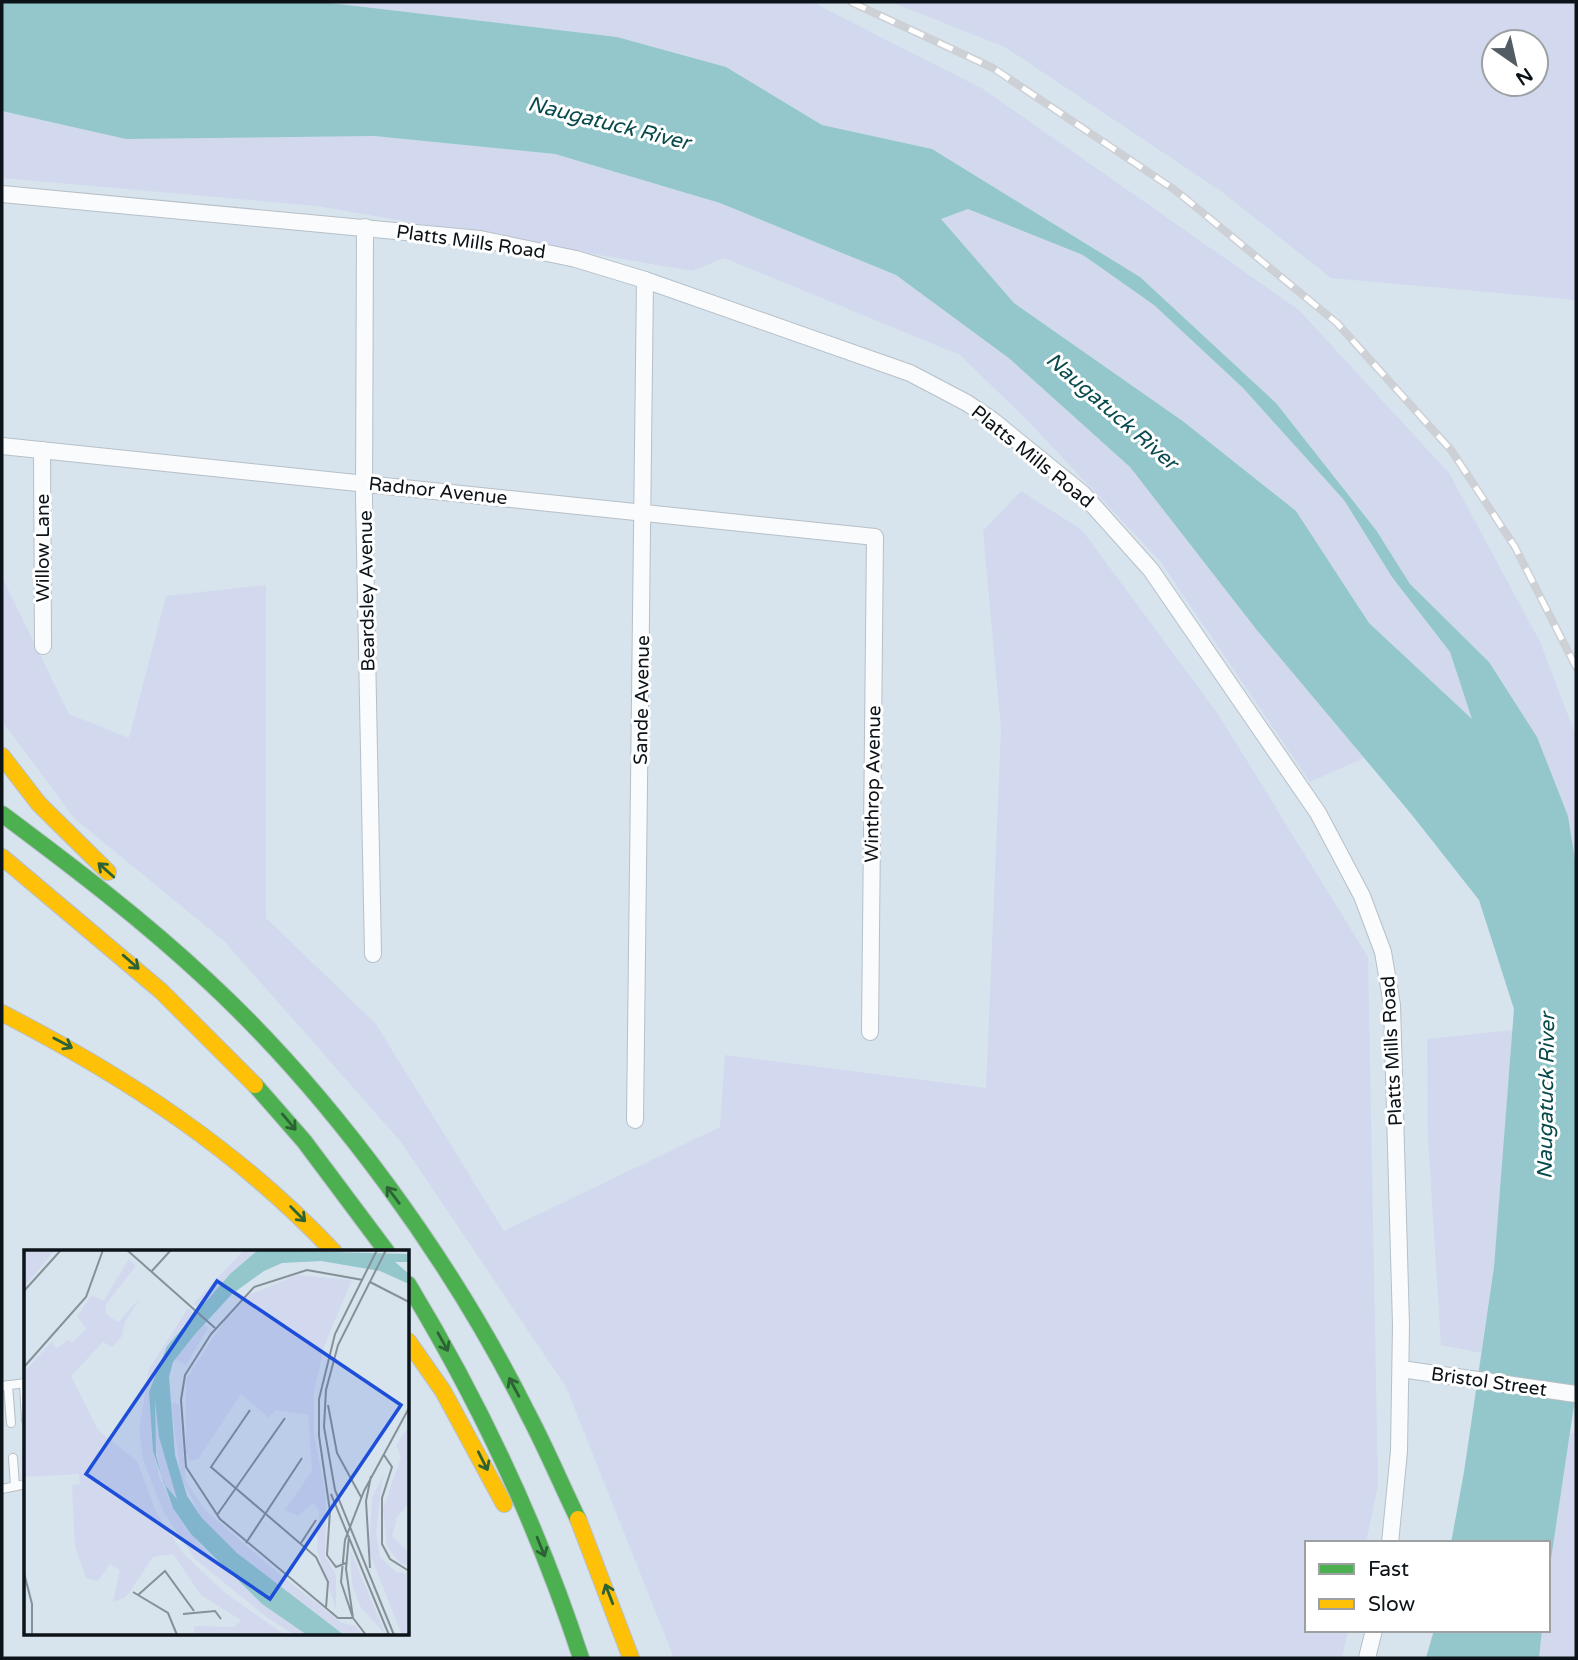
<svg xmlns="http://www.w3.org/2000/svg" width="1578" height="1660" viewBox="0 0 1578 1660" font-family="'Varela Round',sans-serif">
<style>
.green{fill:#d2d9ee;fill-rule:evenodd}
.water{fill:#93c7cc;fill-rule:evenodd}
.lines{fill:none;stroke-linecap:round;stroke-linejoin:round}
.lane-casing{stroke:#b7c0c8;stroke-width:10}
.street-casing{stroke:#b7c0c8;stroke-width:18}
.fast-casing{stroke:#b7c0c8;stroke-width:18}
.slow-casing{stroke:#b7c0c8;stroke-width:18}
.lane{stroke:#f9fbfc;stroke-width:8}
.street{stroke:#f9fbfc;stroke-width:16}
.fast{stroke:#4caf50;stroke-width:16}
.slow{stroke:#ffc107;stroke-width:16}
.rail-casing{stroke:#cdd0d4;stroke-width:8}
.rail{stroke:#fff;stroke-width:5;stroke-dasharray:16;stroke-linecap:butt}
.oneway{stroke:#2c6234}
.labels{text-anchor:middle;stroke-width:6;stroke-linejoin:round;paint-order:stroke}
.street-label{font-size:19px;fill:#0c1419;stroke:#fff}
.water-label{font-size:21px;font-style:italic;fill:#094a4c;stroke:#fff}
.inset-road{fill:none;stroke:#869098;stroke-width:2}
.view{fill:#1d4ed8;fill-opacity:0.15;stroke:#1d4ed8;stroke-width:3.5}
.inset-edge{fill:none;stroke:#0c1419;stroke-width:3.5}
</style>
<rect width="100%" height="100%" fill="#d7e3ed"/>
<g class="green">
<path d="M322,2h490l171,87 316,221 150,163 91,169 36,94v130l-8,-50 -31,-79 -48,-75 -79,-78 -34,-54 -100,-127 -136,-126 -208,-128 -110,-24 -96,-58 -109,-30z"/>
<path d="M891,2h685v298l-245,-22 -109,-86 -217,-145zM1494,42h42v42h-42z"/>
<path d="M2,111l124,28 248,-3 181,18 166,49 175,72 114,84 120,108 126,162 108,129 -54,24 -150,-221 -134,-142 -66,-64 -236,-97 -32,13 -375,-65 -315,-28z"/>
<path d="M968,209l115,46 71,50 89,83 101,112 48,77 58,75 23,68 -104,-97 -73,-112 -112,-89 -170,-119 -73,-84z"/>
<path d="M1021,491l61,39 136,184 150,243 10,529 -12,57h-59v87h41l-6,28h-668l-108,-271 -165,-245 -176,-200 -151,-124 -72,-97v-144l67,137 60,24 37,-142 100,-11v333l110,106 128,207 216,-104 5,-72 261,33 15,-359 -18,-198z"/>
<path d="M1513,1030l-19,237 -13,86 -40,-8 -13,-207 -1,-99z"/>
<path d="M1568,1433h8v225h-37l3,-28h6v-51z"/>
</g>
<g class="water">
<path d="M2,2h320l295,35 109,30 96,58 110,24 208,128 136,126 100,127 34,54 79,78 48,75 31,79 8,50v526l-28,187v-36h-97l13,-71 30,-205 20,-258 -35,-109 -67,-85 -156,-186 -126,-162 -120,-108 -114,-84 -176,-72 -165,-49 -181,-18 -248,3 -124,-28zM968,209l115,46 71,50 89,83 101,112 48,77 58,75 22,67 -103,-96 -73,-112 -112,-89 -170,-119 -73,-84z"/>
<path d="M1434,1630h108l-3,28h-113z"/>
</g>
<g class="lines">
<g class="lane-casing">
<g id="lane">
<path d="M24,1383l2,37"/>
<path d="M8,1385l3,38"/>
<path d="M2,1386l24,-3"/>
<path d="M13,1458l2,28"/>
<path d="M2,1489l24,-5"/>
</g>
</g>
<g class="street-casing">
<g id="street">
<path d="M2,194l478,45 96,20 69,21 265,93 57,30 25,17 91,74 68,76 167,243 44,83 21,56 9,53 9,320 -2,126 -9,92"/>
<path d="M365,227l-1,271 9,456"/>
<path d="M2,446l873,91 -5,495"/>
<path d="M42,450l1,196"/>
<path d="M635,1120l10,-840"/>
<path d="M1401,1369l175,25"/>
<path d="M1367,1658l7,-28"/>
</g>
</g>
<g class="fast-casing">
<g id="fast">
<path d="M2,814c71,53 141,106 206,167 125,116 244,280 320,433 18,34 33,70 50,105"/>
<path d="M255,1085l49,56 83,111"/>
<path d="M408,1284c72,119 130,242 173,374"/>
</g>
</g>
<g class="slow-casing">
<g id="slow">
<path d="M2,756l37,48 69,68"/>
<path d="M2,857l159,134 94,94"/>
<path d="M2,1013c124,64 236,137 332,239"/>
<path d="M408,1341l35,50 61,113"/>
<path d="M578,1519l53,139"/>
</g>
</g>
<use href="#lane" class="lane"/>
<use href="#street" class="street"/>
<use href="#fast" class="fast"/>
<use href="#slow" class="slow"/>
<g class="rail-casing">
<path id="rail" d="M851,2l142,66 182,122 162,133 114,127 64,97 61,120"/>
</g>
<use href="#rail" class="rail"/>
</g>
<defs><path id="oneway-shaft" d="M-6 0H5M1.5-3L5.5 0L1.5 3" fill="none" stroke-width="1.6" stroke-linecap="round" stroke-linejoin="round" transform="scale(1.75)"/></defs>
<g class="oneway">
<use href="#oneway-shaft" transform="translate(106 870) rotate(-138)"/>
<use href="#oneway-shaft" transform="translate(131 962) rotate(41)"/>
<use href="#oneway-shaft" transform="translate(63 1043) rotate(28)"/>
<use href="#oneway-shaft" transform="translate(289 1122) rotate(50)"/>
<use href="#oneway-shaft" transform="translate(393 1195) rotate(-127)"/>
<use href="#oneway-shaft" transform="translate(298 1214) rotate(45)"/>
<use href="#oneway-shaft" transform="translate(443 1342) rotate(61)"/>
<use href="#oneway-shaft" transform="translate(514 1387) rotate(-118)"/>
<use href="#oneway-shaft" transform="translate(483 1461) rotate(63)"/>
<use href="#oneway-shaft" transform="translate(541 1547) rotate(68)"/>
<use href="#oneway-shaft" transform="translate(609 1594) rotate(-111)"/>
</g>
<g class="labels">
<g class="street-label">
<text transform="translate(471 241) rotate(8)" y="7">Platts Mills Road</text>
<text transform="translate(1033 456) rotate(39)" y="7">Platts Mills Road</text>
<text transform="translate(438 490) rotate(6)" y="7">Radnor Avenue</text>
<text transform="translate(42 548) rotate(-90)" y="7">Willow Lane</text>
<text transform="translate(366 591) rotate(-91)" y="7">Beardsley Avenue</text>
<text transform="translate(641 700) rotate(-89)" y="7">Sande Avenue</text>
<text transform="translate(872 784) rotate(-89)" y="7">Winthrop Avenue</text>
<text transform="translate(1391 1051) rotate(-93)" y="7">Platts Mills Road</text>
<text transform="translate(1489 1381) rotate(8)" y="7">Bristol Street</text>
</g>
<g class="water-label">
<text transform="translate(609 123) rotate(14)" y="7">Naugatuck River</text>
<text transform="translate(1112 411) rotate(41)" y="7">Naugatuck River</text>
<text transform="translate(1546 1096) rotate(-89)" y="7">Naugatuck River</text>
</g>
</g>
<g transform="translate(24 1250)">
<rect width="385" height="385" fill="#d7e3ed"/>
<path d="M0,0h31l-31,37zM220,0h14l-58,58 -7,-4zM105,9l7,7 -30,38v10l12,8 22,-24 -15,24 -3,14 -10,11 -9,-5 -32,34 27,54 39,31 20,53 26,39 41,39 61,43 -91,-2v-7l40,1 7,-7 -40,-25 -28,-41 -20,3 -27,40 -13,5 7,-32 -10,-6 -12,17 -12,-3 -11,-31 -3,-62 8,-1 -1,-10 -55,3v-105l28,-31 5,8 10,-9 5,3 14,-14 -9,-13 14,-20 13,4zM273,25l55,5 -28,66 -10,46v42l12,63 -1,59 11,19v34l-19,-59 2,-40 -6,-7 -15,13 -13,-6 27,-39 -4,-56 -33,-5 -6,8 -28,-24 -43,65 -8,2 -4,-9v-73l41,-62 22,-22zM164,58l6,6 -27,32 -18,46 3,42 3,-35 4,38 19,62 -14,-15 -11,-48 6,41 14,31 28,38 61,58 45,31h-13l-26,-17 -73,-59 -32,-48 -20,-51 -4,-31 10,-60zM180,74l4,4 -22,37 -11,-6zM147,153l8,1 7,78 20,29 71,61 65,51 14,3 6,9h-18l-37,-25 -89,-73 -16,-19 -21,-41zM385,176v77l-12,14 -5,19 17,17v12l-8,-1 -14,-17 -4,-38 18,-52 -5,-12zM359,225l-7,57 4,25 16,15 13,2v61h-7l-33,-83 3,-54zM326,300l36,85 -26,-29 -8,-22z" fill="#d2d9ee"/>
<path d="M234,0l151,4v8h-14l14,12v10l-29,-13 -59,-10 -39,2 -18,8 -32,23 -36,39 -23,29 -4,15 6,78 12,41 15,22 35,35 107,82h-37l-45,-31 -71,-70 -18,-26 -20,-57 -4,-59 18,-46 63,-72zM131,150l4,37 18,62 -13,-15 -8,-29z" fill="#93c7cc" fill-rule="evenodd"/>
<path class="inset-road" d="M103,0l88,78M362,0l-48,95 -12,45 -2,37 11,63 59,145M127,22l20,-22M346,32l39,20M0,41l37,-41M0,117l62,-70 17,-47M304,155l9,48 24,44M226,160l-39,57 105,90 12,25 -2,26M360,205l8,12 -10,31v46l8,15 19,12M307,244l58,141M193,265l68,-97M325,286l-3,33 7,49M222,293l56,-85M277,293l15,-23M322,313l-10,4 -9,-12 3,-44 -11,-75v-37l16,-65 42,-84M346,318l-4,-67 5,-25M0,323l8,31v31M109,342l35,21 9,22M114,345l27,-24 29,40M159,364l32,-3 6,8M329,368h-15l-118,-99 -34,-52 -5,-67 4,-25 26,-41 43,-47 53,-17 56,10M329,368l-12,-36 4,-42 19,-49 45,-83M329,368l13,17"/>
<path class="view" d="M193,31l184,124 -131,194 -184,-125z"/>
<rect width="385" height="385" class="inset-edge"/>
</g>
<rect width="1578" height="1660" fill="none" stroke="#0c1419" stroke-width="7"/>
<rect x="1305" y="1541" width="245" height="91" fill="#ffffff" stroke="#9ea1a3" stroke-width="2"/>
<rect x="1319" y="1564" width="35" height="10" fill="#4caf50" stroke="#9ea1a3" stroke-width="2"/>
<text x="1368" y="1576" font-size="21" fill="#0c1419">Fast</text>
<rect x="1319" y="1599" width="35" height="10" fill="#ffc107" stroke="#9ea1a3" stroke-width="2"/>
<text x="1368" y="1611" font-size="21" fill="#0c1419">Slow</text>
<g transform="translate(1515 63) rotate(146)"><circle r="33" fill="#ffffff" stroke="#9ea1a3" stroke-width="2"/>
<path d="M0-5L12 26L0 18L-12 26Z" fill="#535c63"/>
<text y="-10" font-size="19" font-weight="bold" text-anchor="middle" fill="#0c1419">N</text>
</g>
</svg>
